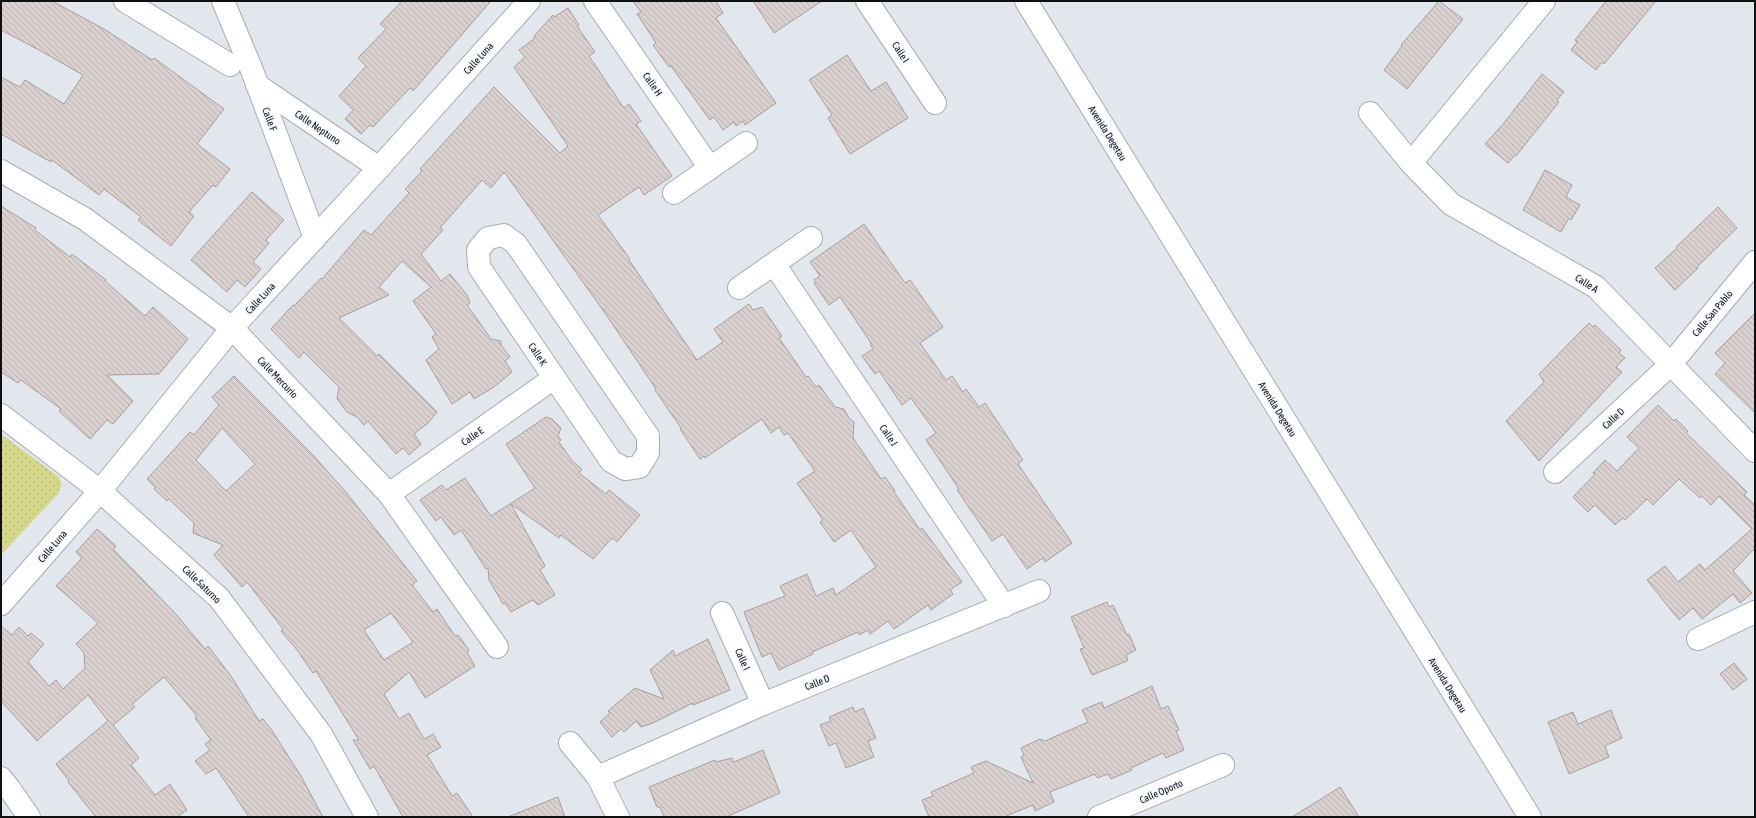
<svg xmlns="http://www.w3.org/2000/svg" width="1756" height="818" viewBox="0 0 1756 818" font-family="'Asap Condensed',sans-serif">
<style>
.grass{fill:url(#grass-dots)}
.building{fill:url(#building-back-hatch);stroke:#a79f9d;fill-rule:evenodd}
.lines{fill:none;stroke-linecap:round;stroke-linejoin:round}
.minor-casing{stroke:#a7acb2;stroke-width:24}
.major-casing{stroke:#a7acb2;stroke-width:24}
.minor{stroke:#fff;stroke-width:22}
.major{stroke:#fff;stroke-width:22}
.labels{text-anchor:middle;stroke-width:3;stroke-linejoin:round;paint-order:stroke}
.street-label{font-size:10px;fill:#0e1012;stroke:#eff5fb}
</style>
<defs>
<pattern id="grass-dots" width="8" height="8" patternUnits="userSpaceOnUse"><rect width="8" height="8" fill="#d5d88b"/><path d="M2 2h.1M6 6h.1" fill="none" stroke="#b6b877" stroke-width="1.8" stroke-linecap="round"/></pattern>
<pattern id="building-back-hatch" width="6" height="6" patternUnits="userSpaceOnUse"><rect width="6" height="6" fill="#d9d0cf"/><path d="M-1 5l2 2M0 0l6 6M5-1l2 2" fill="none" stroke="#b9b2b1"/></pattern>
</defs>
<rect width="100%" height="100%" fill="#e2e7ed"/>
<path class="grass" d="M1,434l58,43 3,7 -4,10 -57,61z"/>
<g class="building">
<path d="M1,1h51l52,28 48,31 2,-2 70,51 -27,35 33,25 -14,18 -3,-2 -24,27 5,4 -23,30 -33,-26 3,-3 -37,-28 -5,6 -47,-35 -1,2 -50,-28v-57l19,10 5,-7 39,24 19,-29 -44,-25 -38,-20z"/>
<path d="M402,1h89l-78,90 -3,-3 -37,39 -3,-2 -9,9 -16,-15 8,-9 -14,-14 27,-30 -8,-8 28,-29 -6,-5z"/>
<path d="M633,1h83l7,12 -7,5 60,85 -31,22 -2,-4 -7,5 -2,-4 -11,8 -9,-13 -4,3 -39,-54 -2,1 -16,-22 3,-2 -19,-29 4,-2z"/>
<path d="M753,1h69l-48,32z"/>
<path d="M1439,1l24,18 -56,70 -23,-19 18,-24 -1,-1z"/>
<path d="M1606,1h50l-52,63 -2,-2 -6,8 -25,-20 6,-8 -2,-2z"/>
<path d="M568,8l11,17 -2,1 18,26 -6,4 35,52 5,-4 12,17 -5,3 36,52 -28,19 -5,-8 -41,28 32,44 -1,1 68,100 26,-18 -9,-13 35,-25 4,6 9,-3 20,29 -3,2 27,39 2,-1 8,11 3,-2 16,22 9,2 5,9 5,4 -1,16 28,41 4,-2 10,14 -1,1 26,38 2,-2 40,54 -12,8 3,4 -22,16 -3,-5 -34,24 -6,-8 -18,13 -2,-4 -9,5 -1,-3 -46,20 1,2 -34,16 -8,-17 -9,4 -18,-45 41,-16 -5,-10 27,-12 9,22 17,-8 3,7 40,-28 -25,-37 -17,12 -14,-20 3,-2 -26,-37 18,-12 -27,-38 -4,2 -5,-8 -8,6 -9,-14 -57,39 -1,-2 -4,3 -20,-30 1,-1 -26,-38 1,-1 -51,-76 -101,-141 -13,16 -9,-8 -42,48 3,2 -22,24 20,27 9,-7 17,21 3,8 -3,2 24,34 10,2v4l9,12 -5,4 7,11 -18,15 -20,12 -4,-7 -18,12 -26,-44 13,-11 -7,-12 4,-3 -23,-33 18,-14 -29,-26 -23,26 10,8 -50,23 38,38 2,-2 58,58 -9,11 -14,11 7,10 -12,11 -6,-7 -7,6 -28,-33 -4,4 -7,-8 -10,-5 -10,-13 2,-12 -35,-35 -5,6 -28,-29 22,-24 1,1 27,-28 1,1 42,-49 7,5 38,-42 -4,-4 17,-18 -2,-2 74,-82 66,66 8,-7 -54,-79 11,-10 -6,-7 16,-12 -1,-2 19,-21 1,2z"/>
<path d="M847,55l24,36 15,-9 22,36 -58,36 -22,-36 4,-3 -23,-35z"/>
<path d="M1542,74l22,18 -7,8 2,2 -43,54 -1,-1 -7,8 -23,-19 19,-21z"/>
<path d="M1545,170l27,15 -6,12 14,8 -9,15 -2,-2 -8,14 -38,-22z"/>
<path d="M252,192l32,28 -18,20 3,3 -16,19 8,7 -16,18 -8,-7 -10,12 -36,-32z"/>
<path d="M1,206l35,22 -1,2 35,27 2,-3 34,26 -1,1 40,35 8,-9 35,32 -29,35 -52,1 26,26 -20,23 -6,-4 -17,19 -31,-28 2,-2 -40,-29 -3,3 -17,-11z"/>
<path d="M1718,207l19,21 -40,39 1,1 -23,22 -20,-22 22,-20 -1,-1z"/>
<path d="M864,224l41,59 5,-3 33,47 -23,16 26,37 6,-4 11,16 3,-3 13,18 6,-4 38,57 -5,4 54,79 -27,19 -2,-4 -16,11 -24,-35 -11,7 -35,-51 2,-1 -33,-49 10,-7 -25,-35 -9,7 -23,-34 -4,3 -13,-18 11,-7 -3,-5 1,-1 -31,-46 -11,8 -15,-22 2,-1 -2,-2 6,-4 -10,-14z"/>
<path d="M1755,313v100l-40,-39 10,-11 -10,-10z"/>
<path d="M1589,323l4,4 2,-2 26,25 -2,3 6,5 -9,9 6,5 -83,89 -33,-40 38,-39 -5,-8z"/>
<path d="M234,376l79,79 32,36 72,90 -5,4 21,27 4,-3 18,27 3,-1 11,15 -2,2 8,14 -50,32 -16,-26 -25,22 15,25 10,-6 15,26 9,-5 8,13 -14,8 25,41 5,-3 16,24h-70l-29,-51 -4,3 -17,-29h6l-43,-69 -3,2 -16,-23 -16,-19 2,-2 -36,-47 -5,5 -28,-32 9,-10 -30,-12 1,-10 -25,-24 -2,2 -13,-12 1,-2 -8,-8 43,-47 4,3 19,-23 6,-7 -7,-8zM222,428l33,36 -29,27 -30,-31zM391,613l22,29 -29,18 -20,-30z"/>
<path d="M1658,405l16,16 2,-2 12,12 -2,2 61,59 -3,3 11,10v43l-22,23 19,22 -12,10 -7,-9 -31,25 -9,-11 -14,12 -32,-40 18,-14 13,16 22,-18 5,6 47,-41 -33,-33 -8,9 -9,-9 -2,2 -21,-19 -26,26 -6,-6 -22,21 -2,-2 -8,7 -20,-20 -7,7 -15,-15 22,-23 -2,-1 12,-13 12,11 22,-23 -12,-11z"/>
<path d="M546,417l6,2 9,9 -3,8 3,4 -2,2 14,20 9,7 -3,4 27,21 3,-4 31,25 -23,27 -5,-4 -19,21 -32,-24 -2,3 -48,-34 34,62 -5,4 15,25 -17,10 -5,-5 -22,12 -6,-9 -2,1 -14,-24 -1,-12 -2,1 -25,-39 -7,5 -13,-18 -5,4 -16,-21 22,-15 4,5 19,-12 26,38 44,-28 -29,-44z"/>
<path d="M97,529l19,17 -3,3 61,63 31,37 3,-3 23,30 28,45 4,-2 8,10 30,47 22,41h-74l-33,-49 -10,6 -11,-13 15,-11 -5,-6 6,-4 -16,-22 2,-2 -33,-39 -32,27 3,3 -22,18 26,33 -8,7 24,30 15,-11 17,26 -10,7h-81l-28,-35 1,-1 -13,-17 52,-43 -20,-26 -51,46 -36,-40v-75l11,9 7,-8 9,9 3,-3 13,11 -16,18 21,24 7,-6 7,9 22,-21 -1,-15 -8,-9 22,-21 -42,-37 26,-28 -6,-6z"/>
<path d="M1107,602l2,5 4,-2 14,30 2,-1 7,16 -10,5 2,4 -1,2 -35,14 -12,-26 4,-1 -13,-31z"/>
<path d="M708,639l22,51 -37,15v-2l-40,20 -12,4 -5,-6 -12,11 -3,-3 -9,8 -12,-15 10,-9 -2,-2 27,-23 29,11 -14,-29 23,-20 2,6z"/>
<path d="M1734,663l13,16 -14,11 -13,-16z"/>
<path d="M1152,686l9,23 7,-3 11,24 -3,1 8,19 -18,8 -3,-5 -32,15 1,2 -21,9 -3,-5 -11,4 -2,-4 -45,18 4,10 -19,9 -2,-6 -29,12h-75l-7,-17 11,-4 -2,-4 43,-19 -3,-6 15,-6 47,22 -12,-26 3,-2 -3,-7 19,-9 5,2 43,-19 -6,-12 20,-8 2,6z"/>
<path d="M853,707l2,5 8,-4 13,30 -8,3 6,16 -28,11 -10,-25 -7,3 -9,-21 11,-4 -2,-4z"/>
<path d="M1611,710l11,28 -17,8 4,11 -40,17 -21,-52 25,-10 5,12z"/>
<path d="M763,750l17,43 -54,24h-62l-4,-10h-3l-8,-20 66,-27 1,2 16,-4 2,4z"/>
<path d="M1340,787l19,30h-67l29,-18z"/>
<path d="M558,797l7,20h-54l-1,-1z"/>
</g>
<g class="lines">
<g class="minor-casing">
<g id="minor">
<path d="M125,1l105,64"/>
<path d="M223,1l28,67 64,170"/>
<path d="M595,1l115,167"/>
<path d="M867,1l68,102"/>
<path d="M257,85l122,83"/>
<path d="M1370,113l41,50 40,41 145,83 159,164"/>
<path d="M1411,163l133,-162"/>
<path d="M1,171l84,48 147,109 157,166 108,153"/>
<path d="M674,193l72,-50"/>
<path d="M504,235l12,9 132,192v17l-9,14 -14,2 -14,-8 -132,-194 -1,-17 10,-12z"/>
<path d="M774,264l230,342"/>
<path d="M739,288l72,-50"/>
<path d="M1,415l99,76 119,107 102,136 46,83"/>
<path d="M1555,472l115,-107 85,-103"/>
<path d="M389,494l165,-116"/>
<path d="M1,604l99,-113 132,-163 147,-160 150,-167"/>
<path d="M722,613l41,91"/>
<path d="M1698,639l57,-27"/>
<path d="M570,743l28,34 20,40"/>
<path d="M598,777l165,-73 276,-113"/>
<path d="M1,778l8,10 20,29"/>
<path d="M1099,817l124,-52"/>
</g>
</g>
<g class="major-casing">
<path id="major" d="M1026,1l504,816"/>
</g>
<use href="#minor" class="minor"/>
<use href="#major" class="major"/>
</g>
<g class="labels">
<g class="street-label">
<text transform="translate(901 52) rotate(57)" y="4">Calle I</text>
<text transform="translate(478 58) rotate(-48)" y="4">Calle Luna</text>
<text transform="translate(653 84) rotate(55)" y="4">Calle H</text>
<text transform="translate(270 119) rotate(69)" y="4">Calle F</text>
<text transform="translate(318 127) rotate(34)" y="4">Calle Neptuno</text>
<text transform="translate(1108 133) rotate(58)" y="4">Avenida Degetau</text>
<text transform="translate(1587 283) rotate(33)" y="4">Calle A</text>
<text transform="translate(260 298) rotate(-47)" y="4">Calle Luna</text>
<text transform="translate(1712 313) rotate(-50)" y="4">Calle San Pablo</text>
<text transform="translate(538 354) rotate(56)" y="4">Calle K</text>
<text transform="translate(278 377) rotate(46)" y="4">Calle Mercurio</text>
<text transform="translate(1278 409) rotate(58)" y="4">Avenida Degetau</text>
<text transform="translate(1613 418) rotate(-43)" y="4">Calle D</text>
<text transform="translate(889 435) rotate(56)" y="4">Calle J</text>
<text transform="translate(472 436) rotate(-35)" y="4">Calle E</text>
<text transform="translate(52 546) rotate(-49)" y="4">Calle Luna</text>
<text transform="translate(202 584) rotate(44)" y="4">Calle Saturno</text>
<text transform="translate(743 659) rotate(66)" y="4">Calle I</text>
<text transform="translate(817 682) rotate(-22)" y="4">Calle D</text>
<text transform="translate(1448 685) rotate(58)" y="4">Avenida Degetau</text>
<text transform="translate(1161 791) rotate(-23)" y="4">Calle Oporto</text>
</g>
</g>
<rect width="1756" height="818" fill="none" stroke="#0e1012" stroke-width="4"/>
</svg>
